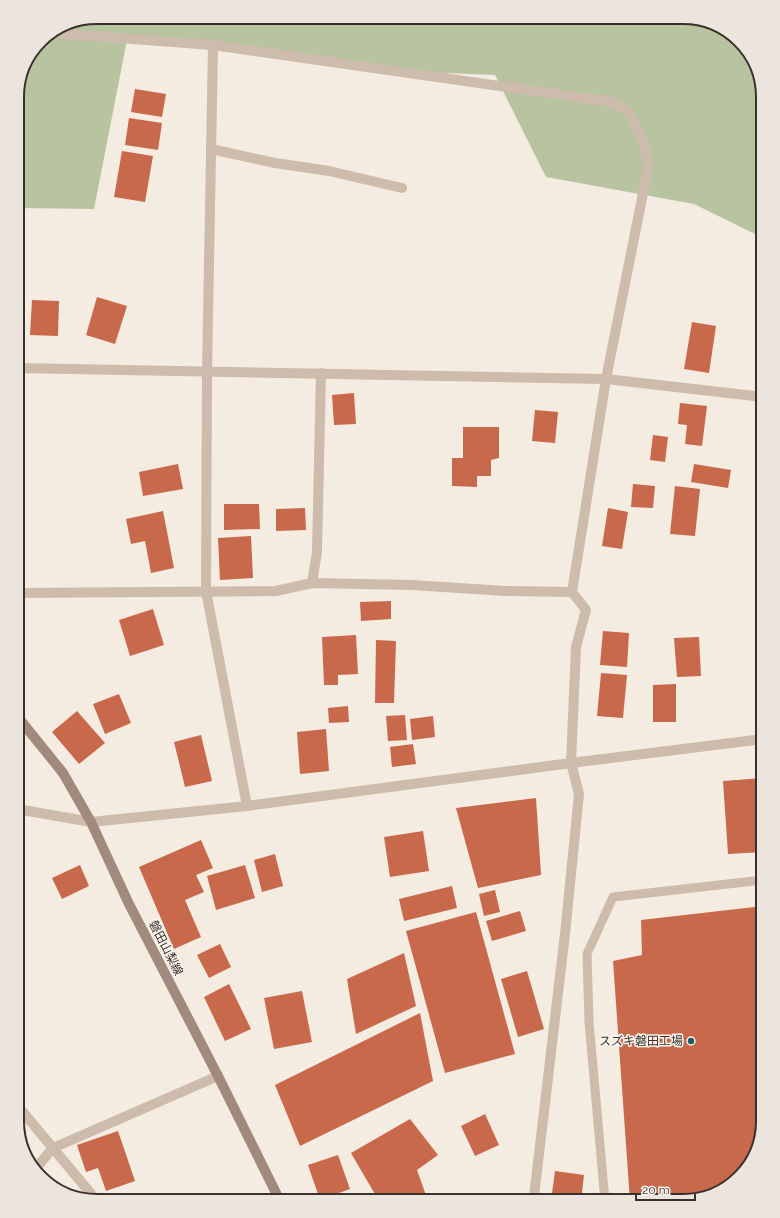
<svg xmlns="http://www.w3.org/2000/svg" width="780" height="1218" viewBox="0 0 780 1218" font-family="Raleway,'Noto Sans JP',sans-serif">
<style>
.green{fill:#b8c4a0}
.building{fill:#c8694b}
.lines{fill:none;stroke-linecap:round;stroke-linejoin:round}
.service{stroke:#cdbbac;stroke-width:9}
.minor{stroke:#cdbbac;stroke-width:10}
.tertiary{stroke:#cdbbac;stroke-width:10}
.secondary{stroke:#a18a7d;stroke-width:10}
.poi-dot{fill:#1f5a5e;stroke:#fbf5ee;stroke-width:1.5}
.labels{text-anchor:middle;stroke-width:3;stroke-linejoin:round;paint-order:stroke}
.street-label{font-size:12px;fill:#3b302b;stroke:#fbf5ee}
.poi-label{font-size:12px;fill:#3b302b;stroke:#fbf5ee;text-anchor:end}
.rim{fill:none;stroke:#3b302b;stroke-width:2}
</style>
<rect width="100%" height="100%" fill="#f4ebe1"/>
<path class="green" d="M97,17h591l39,13 28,32 8,35v141l-69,-34 -148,-27 -51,-102 -103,-4 -265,-31 -33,169 -77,-1v-116l6,-26 18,-26 26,-17z"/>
<g class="building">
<path d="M135,89l31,5 -4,23 -31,-5z"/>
<path d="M129,118l33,5 -4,27 -33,-5z"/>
<path d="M122,151l31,5 -8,46 -31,-5z"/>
<path d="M97,297l30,9 -12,38 -29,-9z"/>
<path d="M32,300l27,1 -1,35 -28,-1z"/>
<path d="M692,322l24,4 -7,47 -25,-4z"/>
<path d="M354,393l2,31 -22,1 -2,-30z"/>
<path d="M680,403l27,3 -5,40 -17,-2 2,-19 -9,-1z"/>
<path d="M535,410l23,2 -3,31 -23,-2z"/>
<path d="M463,427h36v31l-8,2v16h-14v11l-25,-1v-28h11z"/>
<path d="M653,435l15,2 -3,25 -15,-2z"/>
<path d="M178,464l5,25 -40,7 -4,-24z"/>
<path d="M694,464l37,6 -3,18 -37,-6z"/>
<path d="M633,484l22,2 -2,22 -22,-1z"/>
<path d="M675,486l25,3 -5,47 -25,-2z"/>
<path d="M224,504h35l1,25 -36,1z"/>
<path d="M305,508l1,22 -30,1v-22z"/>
<path d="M608,508l20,4 -6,37 -20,-3z"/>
<path d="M163,511l11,57 -23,5 -6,-32 -14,3 -5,-25z"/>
<path d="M251,536l2,42 -33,2 -2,-42z"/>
<path d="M391,601v18l-30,2 -1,-19z"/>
<path d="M153,609l11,36 -34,11 -11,-36z"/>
<path d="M17,625l8,19 -8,3z"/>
<path d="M603,631l26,2 -2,34 -27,-2z"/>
<path d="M356,635l2,39 -20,1v10h-14l-2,-48z"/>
<path d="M699,637l2,39 -24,1 -3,-39z"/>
<path d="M376,640l20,1 -2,62h-19z"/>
<path d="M601,673l26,2 -4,43 -26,-2z"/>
<path d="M676,684v38h-23v-37z"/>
<path d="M119,694l12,29 -26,11 -12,-30z"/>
<path d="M348,706l1,16 -20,1 -1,-15z"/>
<path d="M77,711l28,32 -26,21 -27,-32z"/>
<path d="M405,715l2,25 -19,1 -2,-25z"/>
<path d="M433,716l2,21 -23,3 -2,-21z"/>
<path d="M326,729l3,42 -29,3 -3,-42z"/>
<path d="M201,735l11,46 -27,6 -11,-45z"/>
<path d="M413,744l3,20 -24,3 -2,-20z"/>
<path d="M763,778v74l-35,2 -5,-73z"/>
<path d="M536,798l5,77 -63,13 -22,-80z"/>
<path d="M423,831l6,40 -39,6 -6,-40z"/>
<path d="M201,840l12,28 -17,7 8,17 -19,8 16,37 -27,12 -35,-82z"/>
<path d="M275,854l8,32 -21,6 -8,-32z"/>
<path d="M80,865l9,21 -27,13 -10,-21z"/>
<path d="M245,865l10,33 -39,12 -9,-34z"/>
<path d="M452,886l5,22 -53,13 -5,-22z"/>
<path d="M495,890l5,22 -16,4 -5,-22z"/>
<path d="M763,906v215l-11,40 -34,32 -35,8h-53l-17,-240 29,-6 -1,-35z"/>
<path d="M520,911l6,20 -34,10 -6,-20z"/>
<path d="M476,912l39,142 -70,19 -39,-142z"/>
<path d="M220,944l11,23 -22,11 -12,-23z"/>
<path d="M404,953l12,53 -60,28 -9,-55z"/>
<path d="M527,971l17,58 -26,8 -17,-58z"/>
<path d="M229,984l22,45 -26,12 -21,-44z"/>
<path d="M302,991l10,51 -38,7 -10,-51z"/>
<path d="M420,1013l13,68 -133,65 -25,-61z"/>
<path d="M485,1114l14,31 -24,11 -14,-30z"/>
<path d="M410,1119l28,36 -21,15 11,31h-49l-28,-48z"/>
<path d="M118,1131l17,50 -29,10 -8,-23 -12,4 -9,-27z"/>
<path d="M338,1155l12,34 -30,11 -12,-35z"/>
<path d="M555,1171l29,4 -3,26h-30z"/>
</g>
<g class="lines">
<path class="service" d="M605,1201l-16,-179 -2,-68 26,-57 150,-17"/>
<g class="minor">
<path d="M52,33l161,12 399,57 17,10 15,31 4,25 -42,211 -34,213 14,18 -10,37 -5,116 8,31 -14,140 -31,262 -2,5"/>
<path d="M213,45l-6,327 -1,219 41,215"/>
<path d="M211,149l64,14 54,8 73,17"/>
<path d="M17,368l589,11 157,18"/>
<path d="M312,583l5,-31 4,-179"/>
<path d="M17,593l259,-2 36,-8 100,2 93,6 67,1"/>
<path d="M17,1105l80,96"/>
<path d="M36,1168l17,-20 165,-72"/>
</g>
<path class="tertiary" d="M17,809l74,13 156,-16 324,-43 192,-24"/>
<path class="secondary" d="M17,716l46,57 28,49 38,82 89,172 62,125"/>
</g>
<circle class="poi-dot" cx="691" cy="1041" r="4"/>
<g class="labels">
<g class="street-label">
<text transform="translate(166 948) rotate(63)" y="4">磐田山梨線</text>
</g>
<g class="poi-label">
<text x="683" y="1045">スズキ磐田工場</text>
</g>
</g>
<path d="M0 0H780V1218H0ZM97 24H683A73 73 0 0 1 756 97V1121A73 73 0 0 1 683 1194H97A73 73 0 0 1 24 1121V97A73 73 0 0 1 97 24Z" fill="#ece5de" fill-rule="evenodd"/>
<path class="rim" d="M97 24H683A73 73 0 0 1 756 97V1121A73 73 0 0 1 683 1194H97A73 73 0 0 1 24 1121V97A73 73 0 0 1 97 24Z"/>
<path d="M636 1194v6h59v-6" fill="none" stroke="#3b302b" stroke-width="2"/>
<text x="642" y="1194" font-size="12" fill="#3b302b" stroke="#fbf5ee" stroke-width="3" paint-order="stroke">20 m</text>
</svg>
